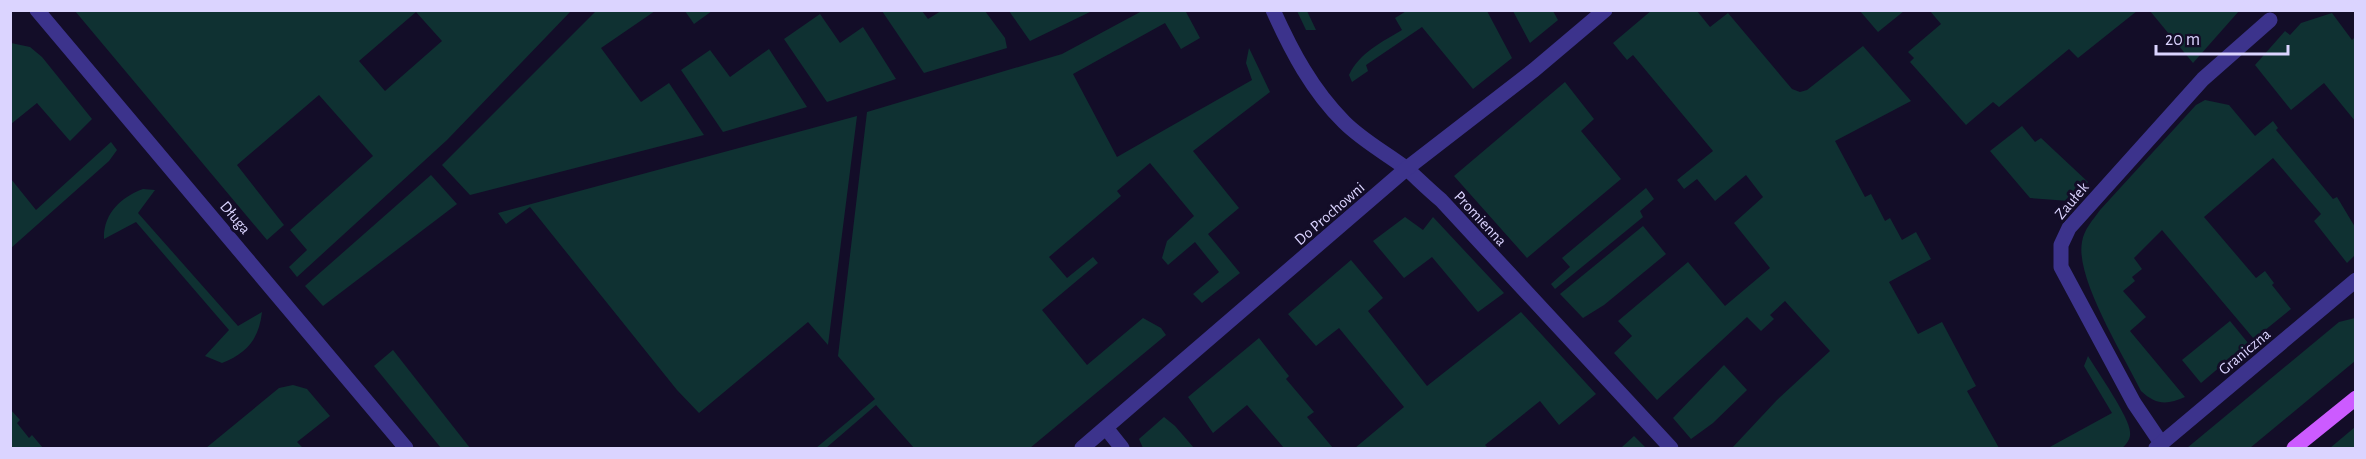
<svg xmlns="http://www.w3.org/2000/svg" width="2366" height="459" viewBox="0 0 2366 459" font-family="'Alegreya Sans',sans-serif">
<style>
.green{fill:#0f3132;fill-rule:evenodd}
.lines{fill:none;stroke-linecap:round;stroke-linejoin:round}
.minor{stroke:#3c338c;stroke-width:15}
.major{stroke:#cc5bff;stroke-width:15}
.labels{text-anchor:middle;stroke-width:6;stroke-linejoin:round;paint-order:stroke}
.street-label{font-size:16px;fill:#dbd4ff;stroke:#130d28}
</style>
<rect width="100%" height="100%" fill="#130d28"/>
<g class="green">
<path d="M1408,10l79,1 25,47 -39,31 -51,-62 -56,38 2,6 -16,11 -3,-7c10,-22 33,-33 53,-45l-7,-12z"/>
<path d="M1652,10l45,1 13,16 18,-14 64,76 8,3 7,-2 56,-44 48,55 -76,40 30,56 6,-3 14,27 5,-3 12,22 14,-8 15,27 -42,23 29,52 24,-12 34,64 -9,5 32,57h-267l45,-48 53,-49 -45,-50 -15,14 4,4 -13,12 -14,-14 -90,83 -43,-47 18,-17 -14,-15 70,-59 37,44 45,-38 -36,-45 29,-26 -17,-22 -31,26 -18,-22 -13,10 -7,-9 36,-29 -80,-96 -6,5 -14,-17z"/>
<path d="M75,11h496l-124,129 -150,137 -8,-10 18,-17 -17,-20 83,-74 -54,-61 -82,70 47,60 -17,15zM416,12l26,29 -57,50 -26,-30z"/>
<path d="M596,11h59l-54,37 40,54 28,-19 35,52 -234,60 -28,-30z"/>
<path d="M685,11h27l-18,13z"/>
<path d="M882,11h40l6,8 13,-8h44l20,27 2,10 -83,25z"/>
<path d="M1009,11h83l-62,30z"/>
<path d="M1142,11h46l-2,1 14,26 -19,11 -16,-26 -92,51 44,83 135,-77 -6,-17 3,-15 21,44 -77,59 46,57 -31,26 32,39 -38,30 -9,-9 26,-22 -24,-30 -27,23 -6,-7 5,-17 27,-25 -44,-53 -33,28 4,5 -72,61 18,21 26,-21 5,6 -56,47 45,55 56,-47 18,10 5,7 -136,113h-116l-38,-43 -50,43h-10l59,-49 -37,-43 29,-244 195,-58z"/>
<path d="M1297,11h10l9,19h-10z"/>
<path d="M1513,11h40l5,9 -28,23z"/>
<path d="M1860,11h44l-26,21z"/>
<path d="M1930,11h207l-59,47 -9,-9 -70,58 -6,-5 -27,23 -56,-63 4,-4 -6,-6 33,-28z"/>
<path d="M2150,11h89l-46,52z"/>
<path d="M2332,13l20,27 3,-3v84l-31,-38 -33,27 -36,-45 30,-34 5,4 11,-12z"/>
<path d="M820,14l20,29 23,-16 33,52 -69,23 -43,-63z"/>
<path d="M11,43l19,4 12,10 50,62 -22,22 -33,-38 -26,21z"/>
<path d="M769,49l38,58 -84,25 -42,-62 29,-20 20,27z"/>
<path d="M1565,82l29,37 -13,12 40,48 -94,79 -73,-82z"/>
<path d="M2205,100l24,5 26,31 18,-15 5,7 -2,2 57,69 4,-2 18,30v28l-8,8 -33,-42 7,-7 -48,-56 -69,59 52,61 9,-7 9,12 -2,2 19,24 -37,30 -92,-109 -28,28 8,11 -10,8 3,4 -12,10 23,26 -16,14 55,66c-18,8 -29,8 -44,-6 -17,-35 -66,-113 -59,-149 2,-13 11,-22 18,-32l96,-105z"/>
<path d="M857,116l-29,229 -20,-23 -109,91 -22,-23 -147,-183 -24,17 -8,-11z"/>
<path d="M2022,126l13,16 6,-4 47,44 -19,19 -39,-3 -40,-47z"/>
<path d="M111,142l6,8 -8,11 -98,87v-69l25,31z"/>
<path d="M431,175l26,29 -134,102 -18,-20z"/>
<path d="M1646,188l8,11 -14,12 3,6 -88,72 -4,-5 19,-17 -8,-9z"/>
<path d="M143,189l12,1 -17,23 100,113 24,-14c-3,27 -15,41 -40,51l-17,-7 24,-26 -93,-108 -32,17c-1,-25 17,-42 39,-50z"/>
<path d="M1405,217l18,13 10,-13 71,76 -26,19 -46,-55 -28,21 -31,-37z"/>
<path d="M1643,226l23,28 -62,51 -21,13 -23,-24z"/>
<path d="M1351,260l32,38 -15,13 59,75 94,-74 75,82 -37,31 -19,-24 -55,44 3,3h-133l49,-41 -65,-79 -23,18 -28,-32z"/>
<path d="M2355,318v43l-105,87h-63l152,-126z"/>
<path d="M2230,321l18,22 -47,40 -19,-23z"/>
<path d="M1259,338l30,38 -3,3 28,33 -7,5 26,31h-49l-37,-43 -34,28 -25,-36z"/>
<path d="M393,350l77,98h-29l-67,-82z"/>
<path d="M2088,356c9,15 42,62 42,76 1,6 -3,12 -8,16h-74l64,-35 -28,-47z"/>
<path d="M1724,365l23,25 -34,33 -22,16 -18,-21z"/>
<path d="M293,385l14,4 23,27 -33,26 6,6h-97l73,-60z"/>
<path d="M10,409l10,11 -3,3 12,15 3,-3 11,13h-32z"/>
<path d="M1164,417l11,9 19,22h-51l-4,-9z"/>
<path d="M2355,427v21h-25z"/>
<path d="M1634,436l12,12h-25l1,-1z"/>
</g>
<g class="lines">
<g class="minor">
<path d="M37,10l369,438"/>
<path d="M1273,10c19,42 39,80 71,112 19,19 42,31 63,47 11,10 22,21 34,31l230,248"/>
<path d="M1106,428l16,20"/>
<path d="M2161,443l-27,-40 -73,-136v-22l8,-17 134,-149 67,-59"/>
<path d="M1082,448l324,-279 128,-99 71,-60"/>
<path d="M2156,448l200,-168"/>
</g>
<path class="major" d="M2294,448l62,-50"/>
</g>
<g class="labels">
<g class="street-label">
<text transform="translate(2071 200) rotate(-50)" y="6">Zaułek</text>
<text transform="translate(1329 213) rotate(-41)" y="6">Do Prochowni</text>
<text transform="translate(236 217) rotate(50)" y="6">Długa</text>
<text transform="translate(1481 218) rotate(47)" y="6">Promienna</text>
<text transform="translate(2244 351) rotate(-40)" y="6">Graniczna</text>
</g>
</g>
<rect width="2366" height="459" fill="none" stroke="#dbd4ff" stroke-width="24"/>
<path d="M2156 45v9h132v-9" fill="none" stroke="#dbd4ff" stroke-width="3"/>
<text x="2165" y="45" font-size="18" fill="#dbd4ff" stroke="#130d28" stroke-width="4.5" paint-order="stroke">20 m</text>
</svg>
